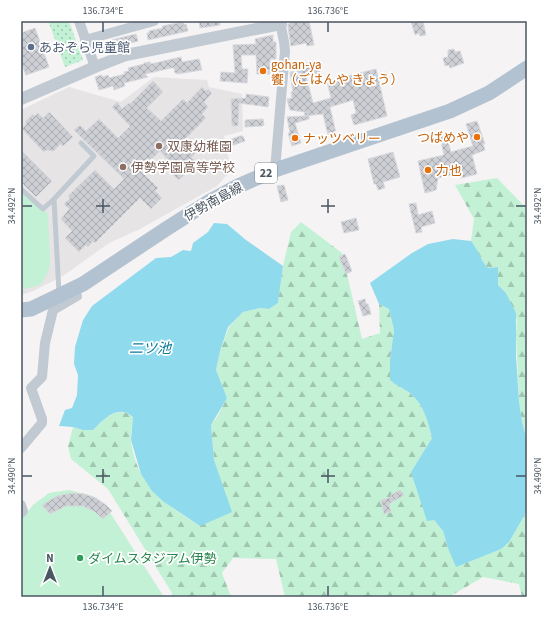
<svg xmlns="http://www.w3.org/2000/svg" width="548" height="618" viewBox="0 0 548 618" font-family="'Source Sans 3','Noto Sans JP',sans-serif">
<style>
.education{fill:#e6e4e5}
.grass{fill:#c3f1d5}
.forest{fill:url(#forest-firs)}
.park{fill:url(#park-dots)}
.water{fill:#90daee}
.building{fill:url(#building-cross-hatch);stroke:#d7d9de}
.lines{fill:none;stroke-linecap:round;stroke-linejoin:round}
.service{stroke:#c1cad2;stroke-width:5}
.minor{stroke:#c1cad2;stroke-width:10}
.tertiary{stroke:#c1cad2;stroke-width:12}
.primary{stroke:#b3c2d1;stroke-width:15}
.ticks{fill:none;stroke:#4a5661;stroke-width:1.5}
.service-dot{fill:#5c6f8a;stroke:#fff;stroke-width:1.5}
.food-dot{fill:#e8710a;stroke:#fff;stroke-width:1.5}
.education-dot{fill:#8d6e63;stroke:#fff;stroke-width:1.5}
.leisure-dot{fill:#2e9e5b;stroke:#fff;stroke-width:1.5}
.labels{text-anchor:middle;stroke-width:3.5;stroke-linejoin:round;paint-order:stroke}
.shield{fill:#fff;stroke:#808990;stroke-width:1}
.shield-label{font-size:12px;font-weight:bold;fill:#4a5661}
.service-label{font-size:13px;fill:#4e5e75;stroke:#fff;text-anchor:start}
.food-label{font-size:13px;fill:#c56008;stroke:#fff;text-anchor:start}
.education-label{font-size:13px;fill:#785e54;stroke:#fff;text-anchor:start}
.street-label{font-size:13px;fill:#4a5661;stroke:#fff}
.leisure-label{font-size:13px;fill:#27864d;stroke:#fff;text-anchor:start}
.water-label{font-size:14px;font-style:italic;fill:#0c7c9b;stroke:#fff}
.neatline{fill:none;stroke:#4a5661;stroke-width:1.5}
.ticks-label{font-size:10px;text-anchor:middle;fill:#4a5661}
</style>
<defs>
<pattern id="forest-firs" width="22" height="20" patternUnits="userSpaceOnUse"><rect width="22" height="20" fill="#c3f1d5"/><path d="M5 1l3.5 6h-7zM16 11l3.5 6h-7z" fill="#a0c6b0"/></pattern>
<pattern id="park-dots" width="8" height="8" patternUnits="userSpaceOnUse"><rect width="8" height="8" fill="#c3f1d5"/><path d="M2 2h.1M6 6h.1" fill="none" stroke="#a0c6b0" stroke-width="1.8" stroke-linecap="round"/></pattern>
<pattern id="building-cross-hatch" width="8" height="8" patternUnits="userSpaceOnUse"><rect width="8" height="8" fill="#cdcfd5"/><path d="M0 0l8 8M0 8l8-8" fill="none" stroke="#a8abb0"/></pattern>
</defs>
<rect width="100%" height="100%" fill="#f5f3f3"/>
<path class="education" d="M154,77l53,3 2,7 33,7 1,37 -19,5 5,25 8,7 -12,9 -8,9 -79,44 -29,13 -46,33 -30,15 -12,4v-185l48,-23 52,15z"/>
<g class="grass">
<path d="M21,191l27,23 2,46 -1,9 -7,15 -16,5 -5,-3z"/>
<path d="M69,490l24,6 16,15 55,86h-143v-77l12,-15 16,-12z"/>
</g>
<g class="forest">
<path d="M497,178l30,31v231l-5,-18 -3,-21 -3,-67 1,-14 -11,-27 -8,-8v-18l-10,1c-8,-8 -10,-18 -17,-27l3,-22 -19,-34z"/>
<path d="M301,222l41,31 20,86 18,-6 -1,-29 10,5 5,21 -4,30v20c6,6 14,8 21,14 13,11 17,28 21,44l-21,34 23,48 9,11 5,17 61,-6 18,-31v86h-5l-3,-13 -36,-7 -34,20h-164l-9,-38 -43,-1 -11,15 9,24h-59v-4l-64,-104 -37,-30 -3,-13 5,-19 10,3h10c10,-10 25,-26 40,-13 0,7 -3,18 -2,25 7,45 33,61 69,84l22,-38 -8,-28 -3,-35 6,-8 10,-19 -11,-28 4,-19 9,-24 14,-15 17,-4 9,1 9,-6 5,-37 8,-34z"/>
</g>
<path class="park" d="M55,21h14l14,39 -18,7 -16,-44z"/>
<g class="water">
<path d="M214,223l13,1 19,16 37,26 -5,37 -9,6 -9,-1 -17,4 -15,15 -8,24 -4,19 11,28 -16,27 3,35 18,52 -32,14 -36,-24 -12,-11 -11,-17 -10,-34 2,-23c-15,-14 -30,3 -40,13h-10l-10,-3 -14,-1 6,-16 7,-2 5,-13 1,-20 -4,-11 1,-17 8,-27 9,-14 64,-48 15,-1 12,-7 8,1 2,-8 15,-11z"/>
<path d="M453,239l18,2c7,8 9,19 17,27l10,-1v18l8,8 10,20v43l3,45 3,21 5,18v71l-18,31 -8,7 -45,18 -8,-19 -5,-17 -9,-11 -7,1 -16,-49 21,-34c-4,-16 -8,-33 -21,-44 -7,-6 -15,-8 -21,-14v-20l4,-30 -5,-21 -10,-5 -9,-21 42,-30 16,-9z"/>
</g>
<g class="building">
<path d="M199,21h21v4l-20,3z"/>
<path d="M289,21h20l5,24 -7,1 -1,-3 -15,3 -3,-19v-3h2z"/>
<path d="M411,21h12l3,14 -6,1 -1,-3 -4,2z"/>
<path d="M183,22l1,3 2,-1 2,7 -40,9 -1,-7h2v-2l14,-3 -1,-2z"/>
<path d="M35,28l14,39 -23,8 -5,-13v-29z"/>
<path d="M136,34l2,7 -40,11 -2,-6 4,-1 -1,-2z"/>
<path d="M273,35v7h3v17h-6v15h-13l-1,-19h-15l1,14h6l-1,14 -27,-2 1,-9 14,1 -2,-28 23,-1 -1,-5z"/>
<path d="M454,49l1,3 5,-1 4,12 -14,5 -1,-3 -4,1 -2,-8 5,-1v-7z"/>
<path d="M181,57l1,5 17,-3 3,11 -25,4v-1h-2l-1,-5h-3l-26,6 3,3 -24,6 1,3 -11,4 -1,-4 -14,4 -4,-13 7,-2v2l6,-2 1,3 16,-4 -1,-2 5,-1 -1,-3 16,-4v-1l6,-1 1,2z"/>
<path d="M314,61l1,4h3l2,8 -14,3 7,27 18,-5 -4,-17 49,-12 11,47 -33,9 -3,-10 5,-2 -3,-13 -23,7 6,26 -8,2 -5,-21 -19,2h5v3l-14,4 6,20 -9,3 -4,-13h2l-3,-16 17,-1 1,-4 -15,-2 -3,-11 5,-1 -1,-6h2l-3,-20 10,-2 -1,-5z"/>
<path d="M153,81l10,11 -16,16 14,13 22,-22 4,4 15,-16 4,4 2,-2 4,4 -8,9 4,5 -6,7 4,4 -23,23 12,12 -4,5 6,4 -18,18 -10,-9 5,-5 -14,-15 -8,8 -1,-1 -9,8 4,5 -3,2 15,15 -3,3 7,7 -11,11 -11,-11 -45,45 -2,-2 -5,6 -2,-2 -7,7 -14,-14 7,-7 -11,-12 8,-10 -5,-5 6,-6 -2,-2 27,-26 19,19 10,-10 -50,-49 6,-5 6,6 13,-12 19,19 12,-12 -18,-19 5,-5 5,7 7,-6 1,1z"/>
<path d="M246,94l23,3 -1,10 -29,-4 -1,23h-6l-1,-27 15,-1z"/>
<path d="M49,112l24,25 -10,9 -3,-2 -6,7 -8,-1 -2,2 -22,-23 5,-6 -2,-1 8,-8 2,2 3,-3 5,5z"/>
<path d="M263,119l1,6 -2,1 -17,1v-7z"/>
<path d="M477,121l8,23h-2l2,6 -13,5 5,19 -16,4 -2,-5 -21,5 -2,12 -11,3 -7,-32 26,-6 -4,-18 6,-2 5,17 22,-6 -7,-22z"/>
<path d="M240,136h3l2,5 -14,5 -2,-6z"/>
<path d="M21,150l31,31 -16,16 -15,-15z"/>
<path d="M393,152l7,25 -17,5 2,6 -7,2 -2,-6h-2l-6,-25z"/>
<path d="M228,161l6,7 -10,7 -5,-7z"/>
<path d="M284,185l4,15 -7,2 -4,-16z"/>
<path d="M416,203l2,12 14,-4 3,12 -14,4 1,5 -6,1 -7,-29z"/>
<path d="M356,218l3,12 -15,3 -3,-11z"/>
<path d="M345,254l7,17 -6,3 -7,-17z"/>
<path d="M365,299l1,5h2l3,10 -8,2 -5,-15z"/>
<path d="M400,490l4,5 -15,9 2,8 -7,2 -3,-14 11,-3 -1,-2z"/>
<path d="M71,493l13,1 12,4 10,7 6,6 -9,8 -8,-7 -12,-6h-17l-16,8 -8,-9 15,-9z"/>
</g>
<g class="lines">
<g class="service">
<path d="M21,189l22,20 11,-10 5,94"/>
<path d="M54,199l40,-43 -13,-13"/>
</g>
<g class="minor">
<path d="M79,21l16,46"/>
<path d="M85,40l69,-19"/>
<path d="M275,170l10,-119 -1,-9 -4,-21"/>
<path d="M21,448l21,-25v-4l-11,-31 11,-11 3,-34 8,-33 24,-14 -2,-7"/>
<path d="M21,505l2,6 -2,2"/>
</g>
<path class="tertiary" d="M21,99l74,-32 31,-12 155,-31"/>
<path class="primary" d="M21,310l10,-1 52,-25 83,-55 44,-28 26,-14 39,-17 175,-59 39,-18 38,-25"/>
</g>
<path class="ticks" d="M103,22v10M328,22v10M103,199v14M328,199v14M22,206h10M96,206h14M321,206h14M516,206h10M103,469v14M328,469v14M22,476h10M96,476h14M321,476h14M516,476h10M103,586v10M328,586v10"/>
<circle class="service-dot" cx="31" cy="47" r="4"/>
<g class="food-dot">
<circle cx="263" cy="71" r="4"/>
<circle cx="477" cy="137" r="4"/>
<circle cx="295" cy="138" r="4"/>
<circle cx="428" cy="170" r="4"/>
</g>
<g class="education-dot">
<circle cx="159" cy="146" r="4"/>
<circle cx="123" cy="167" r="4"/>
</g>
<circle class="leisure-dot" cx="80" cy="558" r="4"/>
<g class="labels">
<rect class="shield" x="255" y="163" width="22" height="20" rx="3"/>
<g class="shield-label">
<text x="266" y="177">22</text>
</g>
<g class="service-label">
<text x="39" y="52">あおぞら児童館</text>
</g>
<g class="food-label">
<text x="271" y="69">gohan-ya<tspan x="271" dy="15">饗（ごはんや きょう）</tspan></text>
<text x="469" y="142" text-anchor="end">つばめや</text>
<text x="303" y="143">ナッツベリー</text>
<text x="436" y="175">力也</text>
</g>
<g class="education-label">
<text x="167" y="151">双康幼稚園</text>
<text x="131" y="172">伊勢学園高等学校</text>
</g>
<g class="street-label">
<text transform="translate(213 201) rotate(-29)" y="5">伊勢南島線</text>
</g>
<g class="leisure-label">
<text x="88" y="563">ダイムスタジアム伊勢</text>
</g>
<g class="water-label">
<text x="150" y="353">二ツ池</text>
</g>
</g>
<rect width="548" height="618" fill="none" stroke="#ffffff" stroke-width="44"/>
<g transform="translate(50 568)" stroke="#ffffff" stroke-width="3" paint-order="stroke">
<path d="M0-3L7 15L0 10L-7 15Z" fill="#4a5661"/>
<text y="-6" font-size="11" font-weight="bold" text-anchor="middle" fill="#4a5661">N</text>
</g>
<rect x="22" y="22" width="504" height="574" class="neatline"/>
<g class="ticks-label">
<text x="103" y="14">136.734°E</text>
<text x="328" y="14">136.736°E</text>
<text transform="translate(11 206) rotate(-90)" y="4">34.492°N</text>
<text transform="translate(537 206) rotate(-90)" y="4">34.492°N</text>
<text transform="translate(11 476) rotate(-90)" y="4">34.490°N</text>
<text transform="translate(537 476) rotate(-90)" y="4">34.490°N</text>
<text x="103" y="610">136.734°E</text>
<text x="328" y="610">136.736°E</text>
</g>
</svg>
